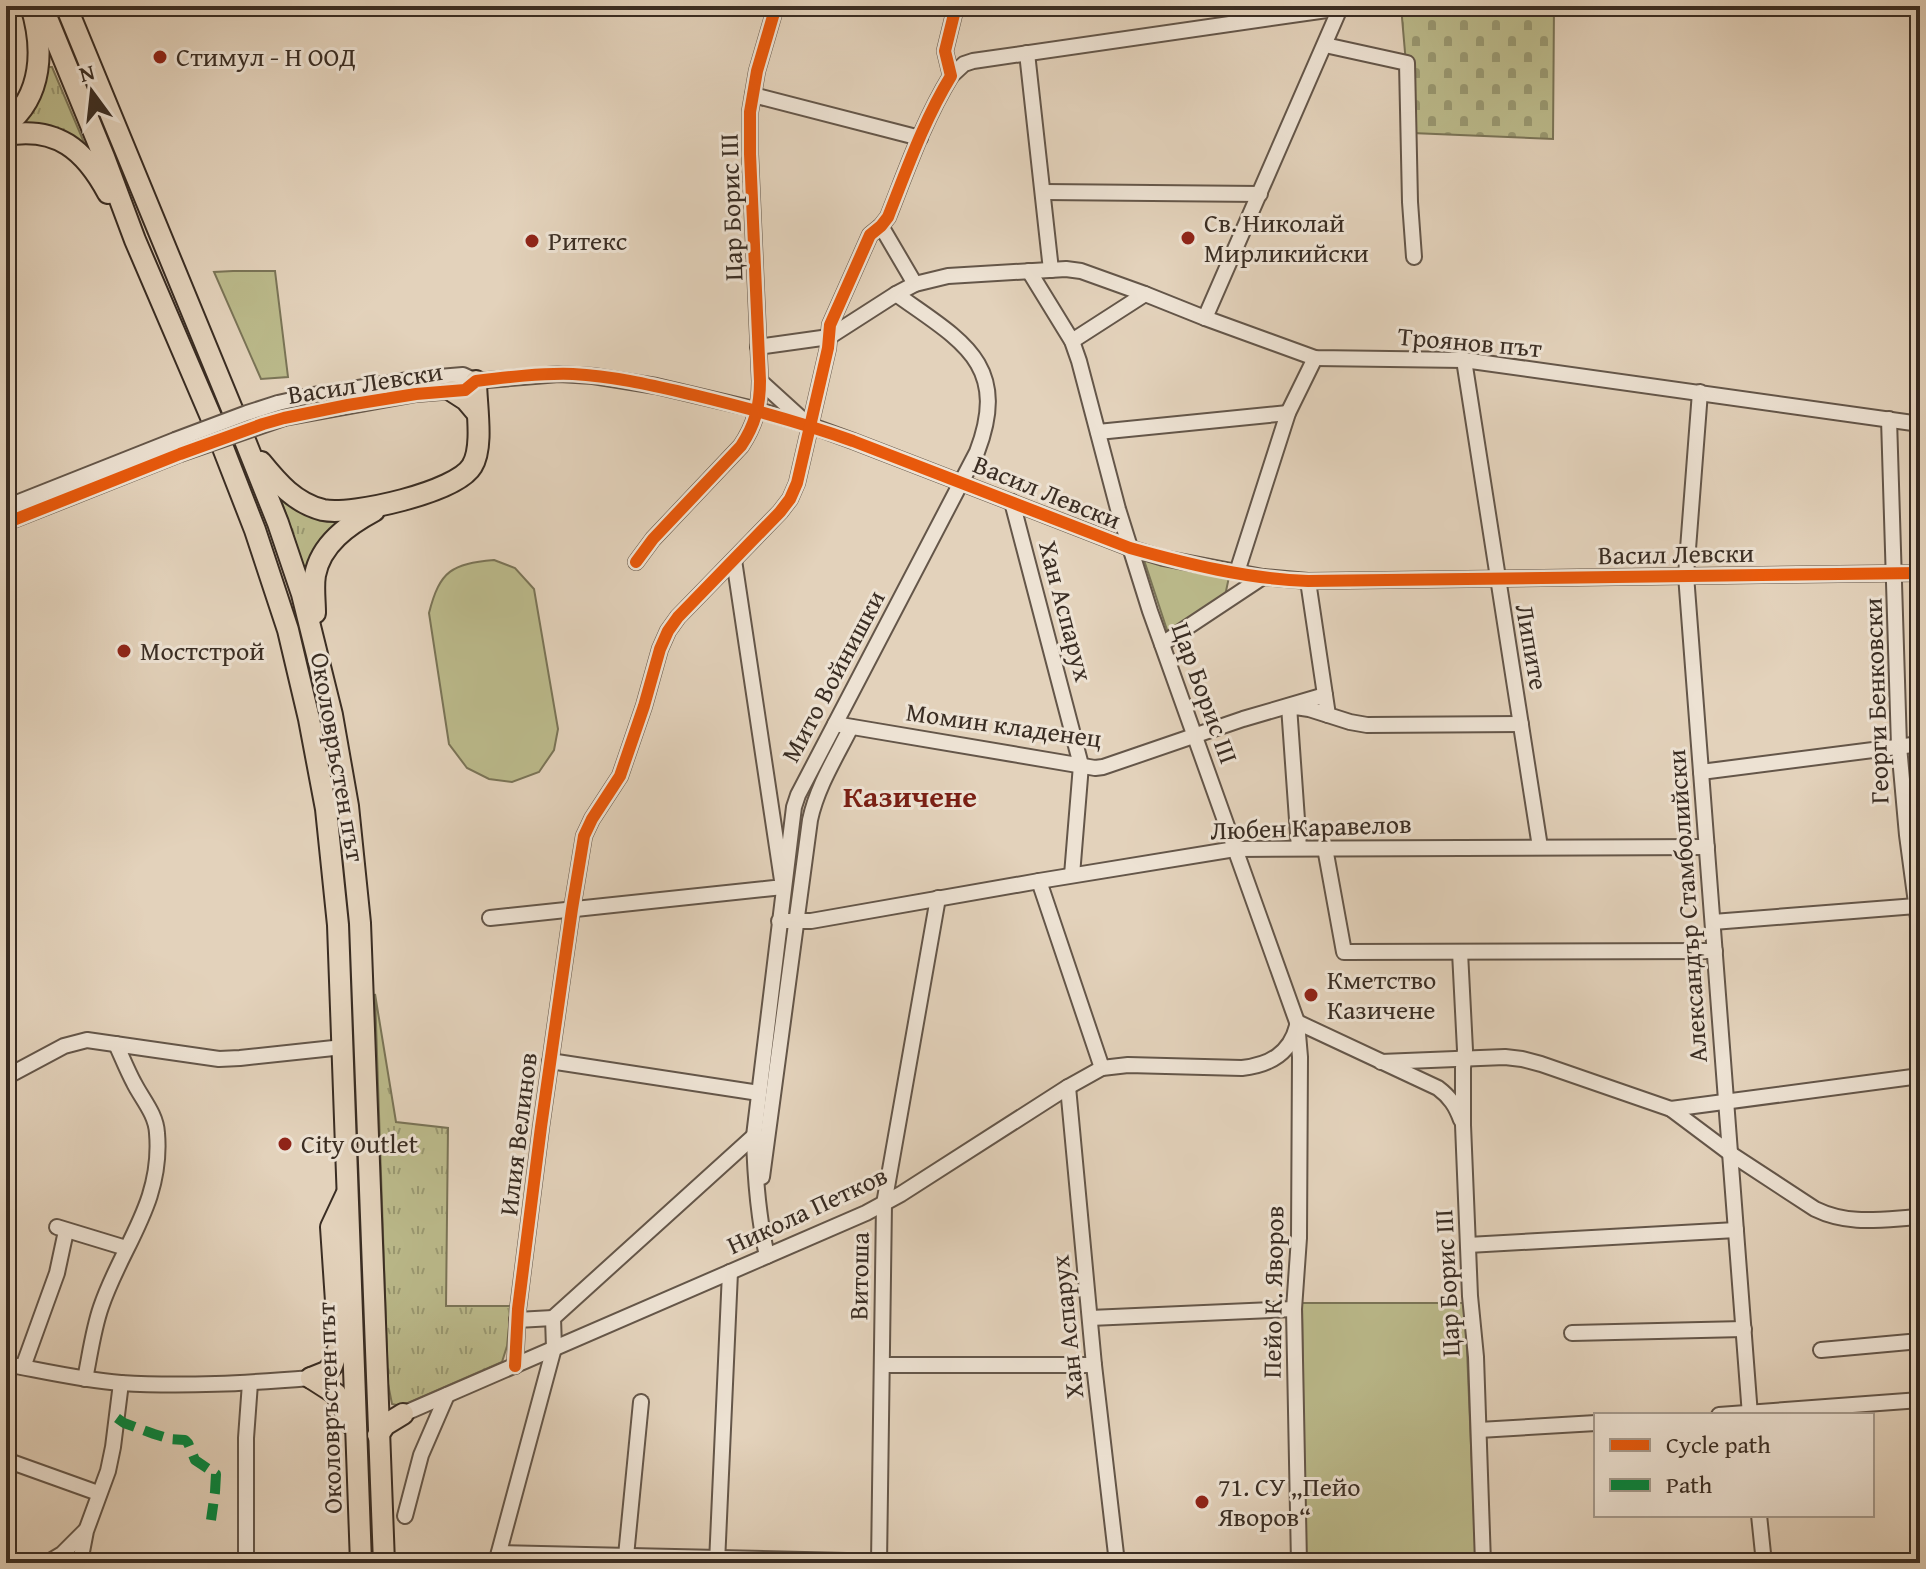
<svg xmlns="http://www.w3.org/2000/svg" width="1926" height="1569" viewBox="0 0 1926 1569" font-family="'Gentium Book Plus',serif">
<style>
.grass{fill:url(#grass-tufts);stroke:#7a7457;stroke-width:2}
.cemetery{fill:url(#cemetery-stones);stroke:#7a7457;stroke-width:2}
.park{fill:#bbba8b;stroke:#7a7457;stroke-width:2}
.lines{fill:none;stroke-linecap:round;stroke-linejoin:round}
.minor-casing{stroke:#645649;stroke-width:18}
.highway-casing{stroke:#3a2d23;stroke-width:24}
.minor{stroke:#ede2d3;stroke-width:14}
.highway{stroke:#e3d2bb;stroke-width:20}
.minor-bridge-casing{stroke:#645649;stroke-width:18;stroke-linecap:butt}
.minor-bridge{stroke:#ede2d3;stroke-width:14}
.quiet{stroke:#00873e;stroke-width:10;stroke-dasharray:20 10;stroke-linecap:butt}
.cycleway-casing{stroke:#ede2d3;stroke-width:17}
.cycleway{stroke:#e8590c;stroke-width:12}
.poi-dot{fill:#8f2418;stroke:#ede2d3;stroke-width:3}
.labels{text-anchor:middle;stroke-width:6;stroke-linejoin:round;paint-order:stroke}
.poi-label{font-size:26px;fill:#3a2d23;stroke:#ede2d3;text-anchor:start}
.street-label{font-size:26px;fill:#3a2d23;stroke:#ede2d3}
.quarter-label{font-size:30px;font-weight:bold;fill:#7a1f14;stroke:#ede2d3}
</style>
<defs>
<pattern id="grass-tufts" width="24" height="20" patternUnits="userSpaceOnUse" patternTransform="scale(2)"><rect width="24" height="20" fill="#bbba8b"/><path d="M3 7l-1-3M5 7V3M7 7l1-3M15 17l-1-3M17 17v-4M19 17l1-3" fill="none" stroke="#999871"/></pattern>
<pattern id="cemetery-stones" width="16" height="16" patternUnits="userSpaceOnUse" patternTransform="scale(2)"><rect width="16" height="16" fill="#bbba8b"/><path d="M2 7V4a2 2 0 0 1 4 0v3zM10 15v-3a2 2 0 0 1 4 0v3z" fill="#999871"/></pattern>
</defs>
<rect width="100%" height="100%" fill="#e3d2bb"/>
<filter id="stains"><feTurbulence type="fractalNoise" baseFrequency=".0025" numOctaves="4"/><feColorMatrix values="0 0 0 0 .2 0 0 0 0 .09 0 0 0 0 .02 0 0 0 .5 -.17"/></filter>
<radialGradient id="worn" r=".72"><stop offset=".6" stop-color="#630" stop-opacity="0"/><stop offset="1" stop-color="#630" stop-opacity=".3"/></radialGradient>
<g class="grass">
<path d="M47,67h5l34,80 -66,-22 16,-20z"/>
<path d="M280,497l56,24 -1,5 -29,47z"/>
<path d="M375,994l21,128 52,6 -2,178h65l-4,40 -5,16 -101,44 -9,-2 -4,-20z"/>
</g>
<path class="cemetery" d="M1401,6h153l-1,133 -141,-6z"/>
<g class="park">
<path d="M233,271h42l13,106 -27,2 -47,-107z"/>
<path d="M1143,557l86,20 -4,19 -57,37z"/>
<path d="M494,560l21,8 19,21 24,140 -4,21 -15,22 -27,10 -23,-3 -22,-11 -18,-24 -20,-131c11,-43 23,-49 65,-53z"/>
<path d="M1302,1303h163l11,260h-171z"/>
</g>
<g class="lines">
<g class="minor-casing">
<g id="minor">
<path d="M1325,45l82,18 3,139 4,55"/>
<path d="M1027,53l24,217"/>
<path d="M951,76l13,-12 9,-3 368,-53"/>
<path d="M753,95l167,43"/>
<path d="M1044,192l216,2"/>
<path d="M881,226l34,58"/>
<path d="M1029,271l43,70 7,20 39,148 32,102 147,411 3,35 -1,181 -5,71 5,254"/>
<path d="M1205,318l136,-312"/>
<path d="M1072,341l73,-47"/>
<path d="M758,347l71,-10 67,-43 19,-10 33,-8 118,-7 15,2 64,23 60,24 110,40 149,2 456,64"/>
<path d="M1464,360l76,487"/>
<path d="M760,381l44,40"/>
<path d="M1700,392l-14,183 64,840"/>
<path d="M278,403l36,-8 101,-16 48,-4 13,6"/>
<path d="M284,418l132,-24 49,-4 11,-9 83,-7 34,2 63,10 102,24 51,15 44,16 277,107 33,10 100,19 45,4 612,-8"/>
<path d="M1889,419l10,327 8,89 13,98"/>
<path d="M1098,432l190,-19"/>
<path d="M1012,502l69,263 -9,110"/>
<path d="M6,507l169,-67"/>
<path d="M6,523l174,-69"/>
<path d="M636,562l17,-23 88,-93c14,-21 19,-40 19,-65l-10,-227v-42l7,-41 19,-65"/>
<path d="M1237,572l51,-159 27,-55"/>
<path d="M1308,581l17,114"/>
<path d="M1162,644l101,-67"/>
<path d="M835,724l260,44 8,-1 140,-48 82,-24 3,20 22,7 17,3 154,-1"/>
<path d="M1701,772l219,-28"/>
<path d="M1299,848l-10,-142 20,3 19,6"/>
<path d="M1325,848l19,104 371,-1"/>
<path d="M1039,881l63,187"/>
<path d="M490,918l293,-31 -49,-327"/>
<path d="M779,921h32l228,-40 196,-32 472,-2"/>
<path d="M1713,922l203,-16"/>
<path d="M1460,952l5,98 -2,18v57l7,171 6,61 7,206"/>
<path d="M1297,1022l141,66c12,9 18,18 23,32"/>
<path d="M550,1061l209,32"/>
<path d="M1381,1062l124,-5 17,2 19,5 130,45 249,-33"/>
<path d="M6,1077l58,-31 23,-6 132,19 21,-1 103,-11"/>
<path d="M1068,1087l26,278 23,198"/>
<path d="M1671,1109l60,45 84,55c35,17 67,10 105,8"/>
<path d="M762,1177l48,-357c7,-33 26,-63 41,-93"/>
<path d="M57,1227l69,21"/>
<path d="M1468,1245l268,-15"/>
<path d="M767,1256c-9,-40 -12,-79 -13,-120l40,-329 4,-12 179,-343c34,-89 -17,-112 -81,-158"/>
<path d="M1090,1318l204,-9"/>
<path d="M517,1320l36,-2"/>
<path d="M1572,1333l172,-4"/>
<path d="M1821,1350l99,-9"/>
<path d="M6,1364c38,7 76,16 115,19 63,4 127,0 190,-5"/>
<path d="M882,1365h212"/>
<path d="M515,1366l3,-57 23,-182 31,-218 12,-73 8,-17 28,-43 24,-70 16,-57 8,-18 10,-14 102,-105 10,-13 7,-16 31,-135 2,-23 40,-90 11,-9 7,-9c19,-48 36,-97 63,-141l-6,-25 11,-45"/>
<path d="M23,1367l34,-94 9,-42"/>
<path d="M85,1379c5,-24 8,-49 16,-72 21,-62 62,-104 56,-174 -1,-19 -15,-34 -23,-50 -7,-13 -12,-26 -18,-39"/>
<path d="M403,1414l463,-201 35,-19 167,-107 34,-19 26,-3 114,3c27,-3 48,-14 55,-42"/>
<path d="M1719,1415l201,-15"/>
<path d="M1479,1430l117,-7"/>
<path d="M6,1460l92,33"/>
<path d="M1759,1515l5,48"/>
<path d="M405,1516l16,-61 26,-60"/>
<path d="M499,1553l433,10"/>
<path d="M626,1556l15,-154"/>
<path d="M80,1562l6,-31 22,-60 5,-24 8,-64"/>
<path d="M47,1563l15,-9 23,-23"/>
<path d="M246,1563v-125l4,-55"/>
<path d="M496,1563l58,-215 -1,-30 201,-182"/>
<path d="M717,1563l13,-291"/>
<path d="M879,1563l5,-359 54,-306"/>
</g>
</g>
<g class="highway-casing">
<g id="highway">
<path d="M42,6l62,151 31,83 76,177 44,113 33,100 21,89 17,90 12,116 23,638"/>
<path d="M66,6l180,437 32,80 24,71 30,121 16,91 12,117 24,640"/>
<path d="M6,125c37,-29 38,-77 25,-119"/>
<path d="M6,135c51,-9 79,15 102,58"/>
<path d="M452,391l14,9 11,13"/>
<path d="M261,462c17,21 34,41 62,48 29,6 134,-18 149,-44 12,-19 4,-62 4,-85"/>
<path d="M315,613c0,-12 -2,-26 0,-38 6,-31 33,-50 59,-64"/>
<path d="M311,1378l15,-6 6,-6 7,-20 -8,-119 15,-32"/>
<path d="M311,1378l25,16 15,30"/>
<path d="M378,1435l7,-10 18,-11"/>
</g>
</g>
<use href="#minor" class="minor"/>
<use href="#highway" class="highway"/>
<g class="minor-bridge-casing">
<g id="minor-bridge">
<path d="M175,440l72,-27 31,-10"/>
<path d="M180,454l104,-36"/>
</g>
</g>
<use href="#minor-bridge" class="minor-bridge"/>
<path class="quiet" d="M117,1418l7,5 30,11 16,5 15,1 3,3 7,17 21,14 -1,18 -4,28"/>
<g class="cycleway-casing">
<g id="cycleway">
<path d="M6,523l174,-69 83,-30 21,-6 64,-13 68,-11 49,-4 11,-9c32,-4 65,-8 97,-7 41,2 82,12 121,21 54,13 106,27 159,46l277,107c57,16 118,31 178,33l612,-8"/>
<path d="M636,562l17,-23 88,-93c14,-21 19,-40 19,-65l-10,-227v-42l7,-41 19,-65"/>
<path d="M515,1366l3,-57 23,-182 31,-218 12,-73 8,-17 28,-43 24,-70 16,-57 8,-18 10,-14 102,-105 10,-13 7,-16 31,-135 2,-23 40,-90 11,-9 7,-9c19,-48 36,-97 63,-141l-6,-25 11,-45"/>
</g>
</g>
<use href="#cycleway" class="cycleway"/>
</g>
<g class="poi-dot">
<circle cx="160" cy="57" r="8"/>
<circle cx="1188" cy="238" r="8"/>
<circle cx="532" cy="241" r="8"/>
<circle cx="124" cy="651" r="8"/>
<circle cx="1311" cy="995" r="8"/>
<circle cx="285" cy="1144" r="8"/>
<circle cx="1202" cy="1502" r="8"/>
</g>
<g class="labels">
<g class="poi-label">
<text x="176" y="66">Стимул - Н ООД</text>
<text x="1204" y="232">Св. Николай<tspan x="1204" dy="30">Мирликийски</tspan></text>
<text x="548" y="250">Ритекс</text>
<text x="140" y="660">Мостстрой</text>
<text x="1327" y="989">Кметство<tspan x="1327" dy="30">Казичене</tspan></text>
<text x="301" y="1153">City Outlet</text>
<text x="1218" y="1496">71. СУ „Пейо<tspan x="1218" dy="30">Яворов“</tspan></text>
</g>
<g class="street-label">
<text transform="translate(731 207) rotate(-92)" y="9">Цар Борис III</text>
<text transform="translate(1470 342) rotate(5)" y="9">Троянов път</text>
<text transform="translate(365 383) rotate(-9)" y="9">Васил Левски</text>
<text transform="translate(1047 492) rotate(22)" y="9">Васил Левски</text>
<text transform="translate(1676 554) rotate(-1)" y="9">Васил Левски</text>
<text transform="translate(1066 611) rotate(75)" y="9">Хан Аспарух</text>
<text transform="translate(1532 647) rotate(80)" y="9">Липите</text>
<text transform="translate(833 676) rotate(-62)" y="9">Мито Войнишки</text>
<text transform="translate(1205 693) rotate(70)" y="9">Цар Борис III</text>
<text transform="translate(1876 701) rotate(-92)" y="9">Георги Бенковски</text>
<text transform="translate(1004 725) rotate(8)" y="9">Момин кладенец</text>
<text transform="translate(338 757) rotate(80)" y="9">Околовръстен път</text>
<text transform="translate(1311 827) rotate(-2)" y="9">Любен Каравелов</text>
<text transform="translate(1687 906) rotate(-94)" y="9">Александър Стамболийски</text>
<text transform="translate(518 1134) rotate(-83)" y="9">Илия Велинов</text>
<text transform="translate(807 1210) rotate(-25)" y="9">Никола Петков</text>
<text transform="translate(859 1276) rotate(-89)" y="9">Витоша</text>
<text transform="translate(1447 1283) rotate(-93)" y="9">Цар Борис III</text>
<text transform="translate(1273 1292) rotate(-89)" y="9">Пейо К. Яворов</text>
<text transform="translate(1067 1327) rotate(-96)" y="9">Хан Аспарух</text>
<text transform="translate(329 1408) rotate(-92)" y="9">Околовръстен път</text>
</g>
<g class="quarter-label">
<text x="910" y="807">Казичене</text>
</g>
</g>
<rect width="1926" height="1569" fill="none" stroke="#e3d2bb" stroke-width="32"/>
<rect x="8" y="8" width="1910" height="1553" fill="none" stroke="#3a2d23" stroke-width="4"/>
<rect x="16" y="16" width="1894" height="1537" fill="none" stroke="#3a2d23" stroke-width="2"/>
<rect x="1594" y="1413" width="280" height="104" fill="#ede2d3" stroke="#a59a8d" stroke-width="2"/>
<rect x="1610" y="1439" width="40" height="12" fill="#e8590c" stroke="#a59a8d" stroke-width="2"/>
<text x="1666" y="1453" font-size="24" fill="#3a2d23">Cycle path</text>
<rect x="1610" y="1479" width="40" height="12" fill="#00873e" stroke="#a59a8d" stroke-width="2"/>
<text x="1666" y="1493" font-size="24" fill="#3a2d23">Path</text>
<g transform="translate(92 92) rotate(345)" stroke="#ede2d3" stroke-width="6" paint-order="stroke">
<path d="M0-6L14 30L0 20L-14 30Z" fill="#3a2d23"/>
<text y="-12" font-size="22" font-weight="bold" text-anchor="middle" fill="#3a2d23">N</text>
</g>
<rect width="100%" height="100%" filter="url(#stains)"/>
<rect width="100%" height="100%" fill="url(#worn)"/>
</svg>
